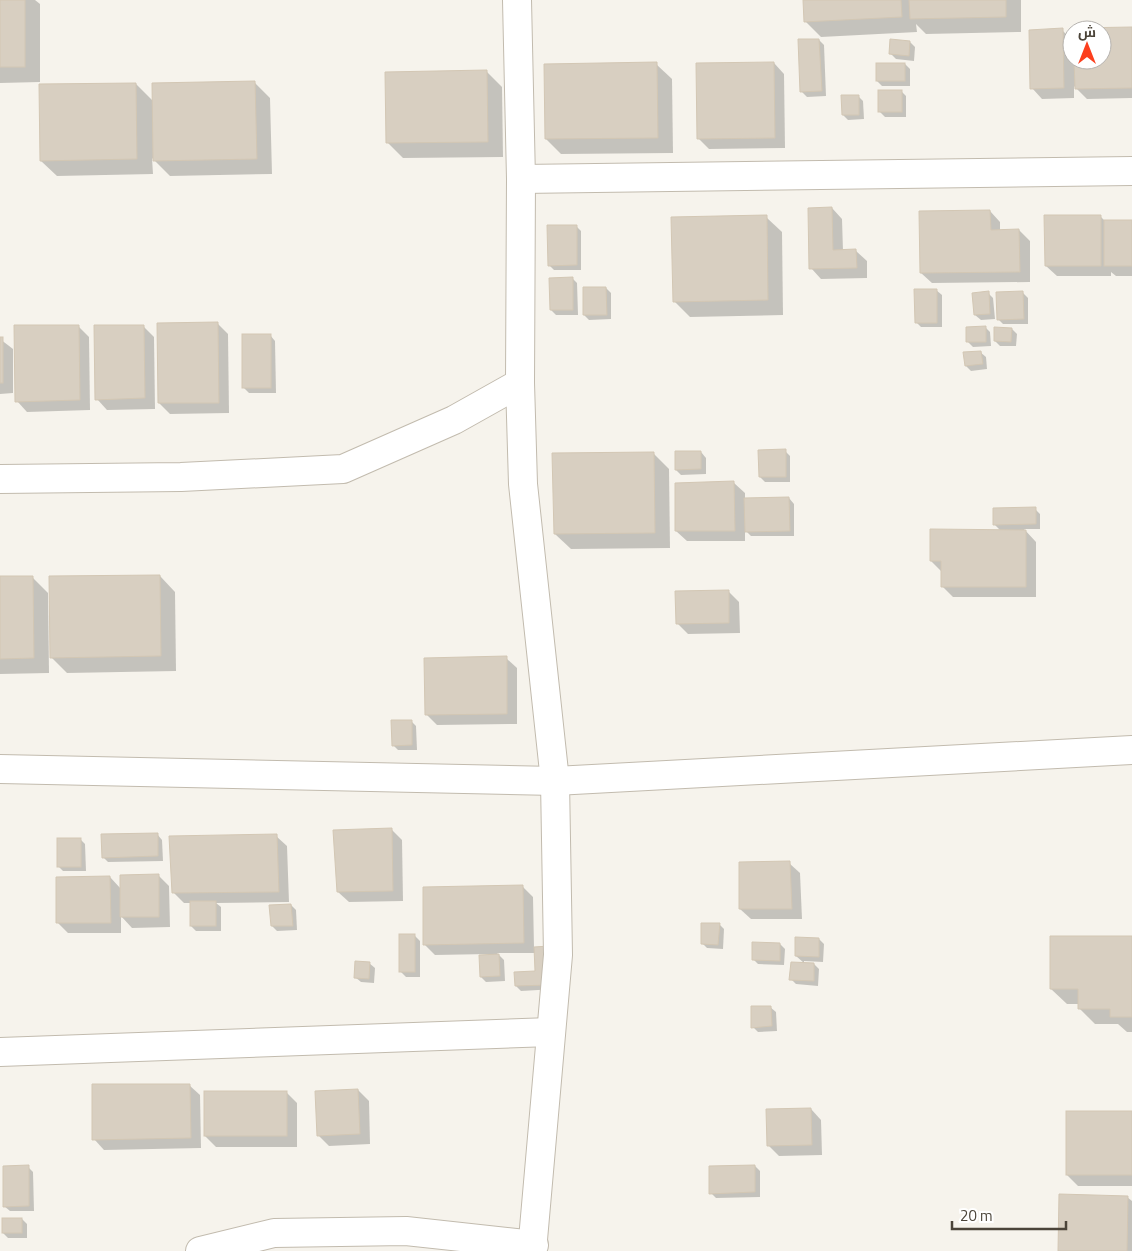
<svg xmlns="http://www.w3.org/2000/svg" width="1132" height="1251" viewBox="0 0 1132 1251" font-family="'Titillium Web',Cairo,sans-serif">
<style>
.shadow{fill:#0003}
.building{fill:#d8cfc1;stroke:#d3c7b4}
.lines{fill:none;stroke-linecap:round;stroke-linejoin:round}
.minor-casing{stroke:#c2bbae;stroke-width:30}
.minor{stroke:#fff;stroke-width:28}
</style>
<rect width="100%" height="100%" fill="#f6f3ec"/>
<g class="shadow">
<path d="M0,0h35l5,4v78l-40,1z"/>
<path d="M804,0h217v32l-95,2 -10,-10 1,8 -96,5 -16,-16z"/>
<path d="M1132,28v70l-45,1 -13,-13v12l-32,1 -10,-11 30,-58 10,10v20h30v-30h-27z"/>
<path d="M819,40l5,5 2,51 -19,1 -6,-6z"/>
<path d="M910,42l5,5 -1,14 -18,-2 -5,-5z"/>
<path d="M774,63l10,11 1,74 -76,1 -11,-11z"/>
<path d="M656,64l16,15 1,74 -112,1 -15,-15z"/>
<path d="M905,64l5,5v17h-28l-5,-5z"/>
<path d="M486,71l16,16 1,70 -100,1 -16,-16z"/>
<path d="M255,83l15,15 2,76 -102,2 -18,-18 1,16 -96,2 -16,-15 95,-77 18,18z"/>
<path d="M901,91l5,5v21h-21l-5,-5z"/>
<path d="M858,96l5,5 1,18 -16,1 -5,-5z"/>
<path d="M832,208l10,11 1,32h13l11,10v17l-46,1 -10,-11z"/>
<path d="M990,211l10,11v9l19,-1 11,11v41l-98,1 -11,-10z"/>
<path d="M1100,216l5,5h27v55h-16l-5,-4v4h-54l-11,-10z"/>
<path d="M766,217l16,15 1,83 -93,2 -16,-16z"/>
<path d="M576,226l5,5v39h-27l-5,-5z"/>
<path d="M572,278l5,5 1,32h-22l-5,-5z"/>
<path d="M606,288l5,5v26l-22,1 -5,-5z"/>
<path d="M936,290l6,5v32h-21l-5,-5z"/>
<path d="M988,293l5,5 2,21 -14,1 -6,-5z"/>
<path d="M1023,293l5,5v26h-25l-5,-5z"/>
<path d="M218,324l10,10 1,79 -59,1 -11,-11z"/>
<path d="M78,326l11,11 1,73 -63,2 -10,-11z"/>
<path d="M143,326l11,11 1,72 -48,1 -10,-11z"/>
<path d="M985,327l5,5 1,14 -18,1 -5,-5z"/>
<path d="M1012,329l5,5 -1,12h-16l-5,-5z"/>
<path d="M270,335l5,6 1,52h-27l-5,-5z"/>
<path d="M0,339l13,10v44l-13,1z"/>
<path d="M980,352l6,5 1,12 -16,2 -5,-5z"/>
<path d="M785,451l5,5v26h-25l-5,-5z"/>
<path d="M701,452l5,6v16l-25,1 -5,-5z"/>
<path d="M653,453l16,16 1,79 -99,1 -16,-15z"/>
<path d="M734,483l11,10v6l44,-1 5,6v32h-43l-6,-6v11h-58l-11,-10z"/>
<path d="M1035,509l5,5v15h-16l12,13v55h-83l-11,-11v-14l-11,-11 70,-30 -7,-7z"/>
<path d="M160,576l15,16 1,79 -109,2 -16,-16z"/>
<path d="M32,577l16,16 1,80 -49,1v-96z"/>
<path d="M728,591l11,11 1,31 -52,1 -11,-11z"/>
<path d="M506,658l11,10v56l-80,1 -11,-11z"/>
<path d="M411,721l5,5 1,24h-19l-5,-5z"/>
<path d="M391,829l11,11 1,61 -54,1 -11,-10z"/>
<path d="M157,834l5,6 1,21 -55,1 -5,-5z"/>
<path d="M276,836l11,10 2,56 -73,1 5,4v24h-25l-5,-5v-23h-7l-11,-11z"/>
<path d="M80,839l5,5 1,27h-23l-5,-5z"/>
<path d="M789,863l11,10 2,46h-51l-11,-10z"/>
<path d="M158,875l11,11 1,41 -38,1 -11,-12v17h-53l-10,-10 52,-46 11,12z"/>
<path d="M523,887l10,10 1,51h15l7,41 -35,2 -5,-5 21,-14 -1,-19h-39l7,7 1,21 -19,1 -5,-5 8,-23 -54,1 -11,-11z"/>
<path d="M291,905l5,5 1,20 -20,1 -5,-5z"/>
<path d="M719,924l5,5 -1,20 -16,-1 -5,-5z"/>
<path d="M415,936l5,5v36h-14l-5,-5z"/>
<path d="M1132,937v95h-5l-9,-8h-23l-16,-16v-4h-12l-16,-15z"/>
<path d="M819,939l5,5 -1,18 -19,-1v3h10l5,5 -1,17 -22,-2 -5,-5 13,-16 -8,-7z"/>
<path d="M780,944l5,5 -1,16 -26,-1 -5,-5z"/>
<path d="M369,963l6,5 -1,15 -13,-1 -6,-5z"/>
<path d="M770,1007l6,5 1,19 -19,1 -5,-5z"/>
<path d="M189,1085l11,10 1,53 -97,2 -10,-11z"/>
<path d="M358,1090l11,11 1,43 -41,2 -11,-11z"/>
<path d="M286,1092l11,11v44h-81l-11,-11z"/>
<path d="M811,1109l10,11 1,35 -43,1 -11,-11z"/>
<path d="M1132,1112v74h-54l-11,-11z"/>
<path d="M755,1166l5,5v26l-44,1 -5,-5z"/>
<path d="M28,1167l5,5 1,39h-24l-6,-5z"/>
<path d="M1127,1197l5,4v50h-73z"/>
<path d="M22,1219l5,5v14h-19l-5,-5z"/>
</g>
<g class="building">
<rect x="0" y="0" width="25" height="67"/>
<path d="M803,0h98l1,17 -98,5z"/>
<path d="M909,0h97v17l-96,2z"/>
<path d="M1132,27v61l-57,1 -1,-29h28v-30h-28v-2z"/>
<path d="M1063,28l1,60 -34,1 -1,-59z"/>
<path d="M798,39h21l3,52 -22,1z"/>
<path d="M890,39l20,2 -1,15 -20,-2z"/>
<path d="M657,62l1,76 -113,1 -1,-75z"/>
<path d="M774,62l1,76 -78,1 -1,-76z"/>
<rect x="876" y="63" width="29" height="18"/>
<path d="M487,70l1,72 -102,1 -1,-71z"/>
<path d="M255,81l2,78 -104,2 -1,-78z"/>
<path d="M136,83l1,76 -97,2 -1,-77z"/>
<rect x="878" y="90" width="24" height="22"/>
<path d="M841,95h18v20h-17z"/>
<path d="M832,207l1,43 23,-1 1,19 -48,1 -1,-61z"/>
<path d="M990,210l1,20 28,-1 1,43 -100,1 -1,-62z"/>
<path d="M767,215l1,85 -95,2 -2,-85z"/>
<path d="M1044,215h57v51h-56z"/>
<rect x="1104" y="220" width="28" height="46"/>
<path d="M547,225h30v40l-29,1z"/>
<path d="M573,277v33h-23l-1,-32z"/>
<path d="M583,287h23l1,28h-24z"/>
<path d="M914,289h23v34h-22z"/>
<path d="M989,291l1,23 -16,1 -2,-22z"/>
<path d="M1023,291l1,28 -27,1 -1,-28z"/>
<path d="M218,322l1,81h-61l-1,-80z"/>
<path d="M14,325h65l1,75 -65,2z"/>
<path d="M94,325h50l1,73 -50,2z"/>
<path d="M986,326v16h-20v-15z"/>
<path d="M994,327l18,1 -1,14 -17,-1z"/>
<rect x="242" y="334" width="29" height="54"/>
<rect x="0" y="337" width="3" height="46"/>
<path d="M981,351l2,13 -18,2 -2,-14z"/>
<path d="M786,449v28h-27l-1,-27z"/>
<path d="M675,451h26v18l-26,1z"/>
<path d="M654,452l1,81 -101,1 -2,-81z"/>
<path d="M734,481l1,50h-60v-48z"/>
<path d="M789,497l1,34 -45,1 -1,-34z"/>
<path d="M1036,507v17l-43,1v-17z"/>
<path d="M930,529l96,1v57h-85v-26h-11z"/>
<path d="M160,575l1,81 -111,2 -1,-82z"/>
<path d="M0,576h33l1,82 -34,1z"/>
<path d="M729,590v33l-53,1 -1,-33z"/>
<path d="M507,656v58l-82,1 -1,-57z"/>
<path d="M391,720h21v25l-20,1z"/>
<path d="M392,828l1,63 -56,1 -4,-62z"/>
<path d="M158,833v23l-56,2 -1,-24z"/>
<path d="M277,834l2,58 -107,1 -3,-57z"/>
<rect x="57" y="838" width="24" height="29"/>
<path d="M790,861l2,48h-53v-47z"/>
<path d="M159,874v43h-39v-42z"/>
<path d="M110,876l1,47h-55v-46z"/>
<path d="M523,885l1,58 -101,2v-58z"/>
<rect x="190" y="901" width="26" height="25"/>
<path d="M291,904l2,22h-22l-2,-21z"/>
<path d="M701,923h19l-2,22 -17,-1z"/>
<rect x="399" y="934" width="16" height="38"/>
<path d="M1050,936h82v81h-22v-8h-32v-20h-28z"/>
<path d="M795,937l24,1v19l-24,-1z"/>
<path d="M752,942l28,1v18l-28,-1z"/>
<path d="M549,946l2,39 -36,1 -1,-14 21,-1 -1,-24z"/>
<path d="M499,954l1,22 -20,1 -1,-22z"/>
<path d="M355,961l15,1 -1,17 -15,-1z"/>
<path d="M791,962l23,1v18l-25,-1z"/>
<path d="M751,1006h20l1,20 -21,2z"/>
<path d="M92,1084h98l1,54 -99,2z"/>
<path d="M358,1089l2,45 -43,2 -2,-45z"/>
<rect x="204" y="1091" width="83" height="45"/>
<path d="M811,1108l1,37 -45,1 -1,-37z"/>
<rect x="1066" y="1111" width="66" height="64"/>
<path d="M29,1165v41l-26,1v-41z"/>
<path d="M755,1165v27l-46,2v-28z"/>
<path d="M1059,1194l69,2 -1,55h-69z"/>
<rect x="2" y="1218" width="20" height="15"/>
</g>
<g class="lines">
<g class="minor-casing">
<g id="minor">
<path d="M517,0l4,179 -1,204 3,101 32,297 3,174 -26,296"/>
<path d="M521,179l611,-8"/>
<path d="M0,479l181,-2 162,-8 111,-49 66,-37"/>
<path d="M0,769l555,12 577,-31"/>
<path d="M0,1052l551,-20"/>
<path d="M200,1251l74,-18 132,-2 128,14"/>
</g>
</g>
<use href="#minor" class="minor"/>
</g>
<g transform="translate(1087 45)"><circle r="24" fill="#ffffff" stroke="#b7b4b0"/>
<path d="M0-4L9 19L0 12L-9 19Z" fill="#fc3f1d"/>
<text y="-8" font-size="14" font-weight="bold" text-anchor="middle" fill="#4b4439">ش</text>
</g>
<path d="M952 1221v8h114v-8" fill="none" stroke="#4b4439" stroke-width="2.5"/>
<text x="960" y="1221" font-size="15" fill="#4b4439" stroke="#ffffff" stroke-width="4" paint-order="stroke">20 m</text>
</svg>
